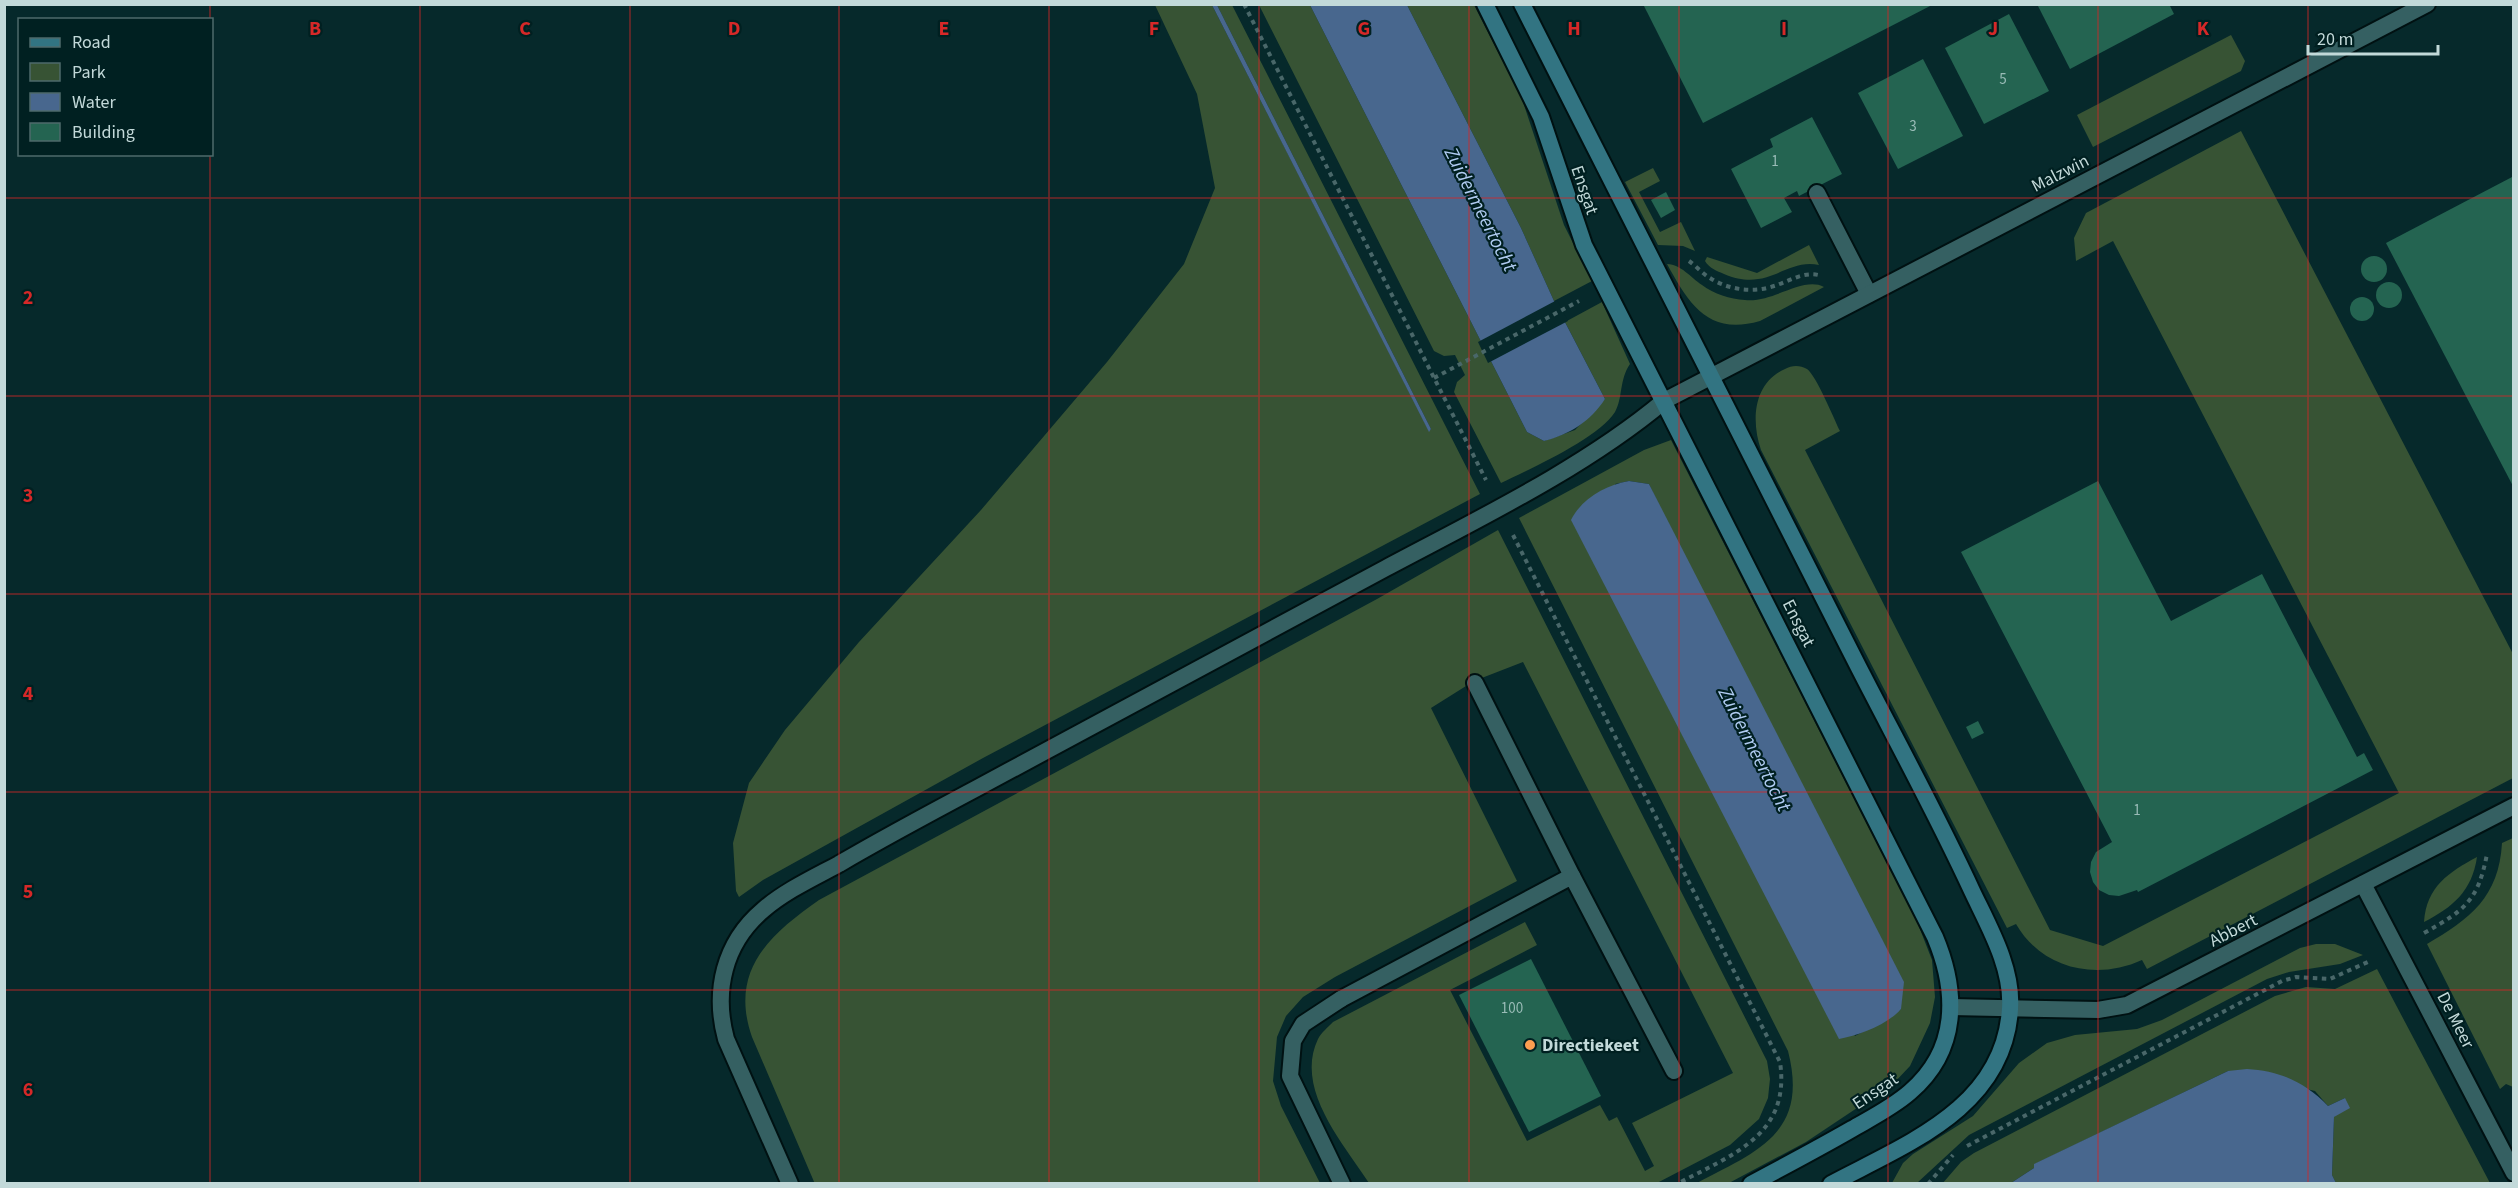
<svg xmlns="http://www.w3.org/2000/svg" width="2518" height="1188" viewBox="0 0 2518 1188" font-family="'Source Sans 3',sans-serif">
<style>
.green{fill:#375334;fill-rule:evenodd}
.water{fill:#48678e}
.pier{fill:#06292b}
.building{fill:#246451}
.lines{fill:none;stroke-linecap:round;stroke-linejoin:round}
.service-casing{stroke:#001112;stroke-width:20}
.minor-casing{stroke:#001112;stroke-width:20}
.tertiary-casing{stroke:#001112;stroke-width:20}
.secondary-casing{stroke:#001112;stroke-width:20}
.path{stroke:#496769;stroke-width:4;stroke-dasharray:4.5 4.5;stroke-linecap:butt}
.service{stroke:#356062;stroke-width:16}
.minor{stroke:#356062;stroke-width:16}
.tertiary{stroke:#356062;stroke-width:16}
.secondary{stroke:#327482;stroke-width:16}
.grid{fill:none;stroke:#d62828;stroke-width:1.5;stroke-opacity:0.55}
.poi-dot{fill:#fb9e50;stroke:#002021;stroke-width:2}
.labels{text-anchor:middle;stroke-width:4.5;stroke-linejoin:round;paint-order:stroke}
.number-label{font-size:15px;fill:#9abcb7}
.street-label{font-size:18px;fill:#c2d9d9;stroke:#002021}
.poi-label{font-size:18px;font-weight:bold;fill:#c2d9d9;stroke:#002021;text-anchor:start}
.water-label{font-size:20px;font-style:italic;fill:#b0ccf2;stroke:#002021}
.grid-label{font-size:20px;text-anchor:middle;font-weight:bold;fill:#d62828;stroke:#002021;stroke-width:4.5;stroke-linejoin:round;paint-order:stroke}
</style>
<rect width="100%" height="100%" fill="#06292b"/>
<g class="green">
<path d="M1155,5h57l217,426 2,-2 -214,-424h15l248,489 -497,264 -220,122 -24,17 -3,-6 -3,-48 16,-60 36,-53 74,-88 122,-132 126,-148 77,-98 31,-76 -18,-94z"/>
<path d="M1259,5h51l217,427 17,9 31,-11 30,-31 -40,-77 37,-20 28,62c-11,16 -7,34 -15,48 -16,26 -85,57 -114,71l-47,-91 3,-10 8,-7 -10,-20 -11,1 -10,-5z"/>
<path d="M1407,5h67l48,94 42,126 28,56 -38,20 -33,-73z"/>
<path d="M2231,35l14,26 -4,10 -148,76 -16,-32z"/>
<path d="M2241,131l272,523v124l-366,191 -5,-9c-46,21 -100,9 -126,-36l-9,4 -246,-478c-10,-29 -8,-67 24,-81 7,-4 15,-4 22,0 9,6 27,50 33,62l-35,19 245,480 53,16 296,-153 -286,-552 -37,20 -2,-23 12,-25z"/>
<path d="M1653,168l7,13 -21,11 21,40 21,-10 14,29 -12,-5 -25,-1 -33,-63z"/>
<path d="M1809,245l10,20c-34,-7 -50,28 -95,9 -7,-3 -15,-6 -19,-13l2,-4 50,16z"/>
<path d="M1667,264c15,1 23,13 35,21 12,9 28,14 43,15 28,3 58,-24 79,-13l-64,34c-52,15 -71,-17 -93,-57z"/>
<path d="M1671,440l247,484 14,36 3,37 -5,26 -20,43 -17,18 -87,58 -77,41h-32c61,-32 112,-50 91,-132l-269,-533 125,-68zM1629,481l20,3 252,525 -12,9 -34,18 -240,-552z"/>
<path d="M1498,530l269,531 3,18 -2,19 -9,21 -29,26 -73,38h-288c-25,-39 -75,-94 -51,-144 3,-6 10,-12 15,-17l192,-100 12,23 -87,45 77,151 73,-36 9,16 8,-4 28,54 9,-5 -22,-43 101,-50 -210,-411 -49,19 -43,27 86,173 -182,96 -32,20 -17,19 -9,21 -4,44 8,25 39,77 -505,1 -63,-147c-23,-66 17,-102 67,-137l558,-301z"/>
<path d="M2513,838v249l-7,-3 -6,5 -73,-145c43,-25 72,-47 75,-101z"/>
<path d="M2477,857c-5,34 -24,50 -53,65 2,-35 25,-50 53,-65z"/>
<path d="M2316,944h19l28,11 -23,9 -51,8 -22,7 -298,156 -52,48h-25l11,-20 10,-9 60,-38 46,-53 28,-20 28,-8 62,-6 25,-9 138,-72z"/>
<path d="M2377,969l113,214h-154l-4,-8 2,-58 11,-19 -17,8 -13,-15 -87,-20 -193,93 -1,4 -23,15 -69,1 19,-22 13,-9 301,-157 31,-9 29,2z"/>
</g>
<g class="water">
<path d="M1212,5h5l214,424 -2,3z"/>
<path d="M1310,5h97l114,223 33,73 51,98c-15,23 -35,35 -61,42l-17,-9z"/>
<path d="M1629,481l20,3 255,498 -3,27c-14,16 -42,26 -62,30l-268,-519c11,-22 35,-35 58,-39z"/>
<path d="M2247,1069c33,2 58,13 81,37l17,-8 5,10 -16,9 -2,58 4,8h-325l23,-15v-4l194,-93z"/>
</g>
<path class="pier" d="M1557,300l11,21 -80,42 -10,-21z"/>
<g class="building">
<path d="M1643,4h291l-231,119z"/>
<path d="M2037,4h132l5,10 -104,55z"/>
<path d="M2009,14l40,77 -65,33 -39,-76z"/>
<path d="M1923,59l40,77 -65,33 -40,-76z"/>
<path d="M1812,117l30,57 -43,22 -2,-5 -13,7 8,14 -31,16 -30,-59 42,-22 -3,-8z"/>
<path d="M2514,176v312l-128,-245z"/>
<path d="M1666,192l9,18 -14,8 -10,-18z"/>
<circle cx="2374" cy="269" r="13"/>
<circle cx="2389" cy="295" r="13"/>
<circle cx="2362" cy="309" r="12"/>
<path d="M2098,481l73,140 91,-47 95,183 7,-4 9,17 -235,122 -1,-2 -18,6 -10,-1 -10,-5 -6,-8 -3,-10 1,-10 5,-10 16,-10 -151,-290z"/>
<path d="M1978,721l6,12 -12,6 -6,-12z"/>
<path d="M1531,959l70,137 -72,36 -70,-137z"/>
</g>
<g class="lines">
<g class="service-casing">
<g id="service">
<path d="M1817,193l52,101"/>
<path d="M1475,683l97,193"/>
<path d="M1341,999l231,-123 102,195"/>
</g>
</g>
<g class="minor-casing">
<g id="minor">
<path d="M2363,884l151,289"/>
<path d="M1341,999l-38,25 -10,17 -3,35 52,108"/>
<path d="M790,1184l-64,-145c-13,-48 -2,-96 37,-129 22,-19 50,-32 76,-46 46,-27 93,-52 140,-77 135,-73 271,-146 407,-219 92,-49 198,-100 278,-167l763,-397"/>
</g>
</g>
<g class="tertiary-casing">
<path id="tertiary" d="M1951,1007l147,3 29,-5 387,-199"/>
</g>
<g class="secondary-casing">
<g id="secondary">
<path d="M1485,4l56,113 43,128 351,692c23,55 24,113 -25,155 -17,15 -39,26 -58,37 -33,19 -67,37 -101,55"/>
<path d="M1522,4c114,221 223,443 337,664 38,74 78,147 113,223 17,36 41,77 38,118 -6,99 -104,135 -179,175"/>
</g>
</g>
<g class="path">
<path d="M1244,4l242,476"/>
<path d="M1689,261c7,5 14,13 21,17 18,12 44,15 64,8 16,-5 31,-16 48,-10"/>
<path d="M1434,378l145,-77"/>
<path d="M1513,535l267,527c11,74 -49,93 -103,122"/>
<path d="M2424,933c41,-23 54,-32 63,-79"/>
<path d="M1967,1146l315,-165 14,-4 34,2 40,-18"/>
<path d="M1928,1184l25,-29"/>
</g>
<use href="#service" class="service"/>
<use href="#minor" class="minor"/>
<use href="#tertiary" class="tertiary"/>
<use href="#secondary" class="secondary"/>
</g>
<path class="grid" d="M210,4v16M420,4v1180M630,4v1180M839,4v1180M1049,4v1180M1259,4v1180M1469,4v1180M1679,4v1180M1888,4v1180M2098,4v1180M2308,4v1180M210,154v1030M4,198h2510M4,396h2510M4,594h2510M4,792h2510M4,990h2510"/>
<circle class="poi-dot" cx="1530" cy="1045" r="6"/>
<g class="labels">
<g class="number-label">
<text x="2003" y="84">5</text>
<text x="1913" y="131">3</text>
<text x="1775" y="166">1</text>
<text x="2137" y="815">1</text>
<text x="1512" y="1013">100</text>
</g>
<g class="street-label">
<text transform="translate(2060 173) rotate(-27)" y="6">Malzwin</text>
<text transform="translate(1585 190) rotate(71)" y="6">Ensgat</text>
<text transform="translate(1799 623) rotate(63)" y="6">Ensgat</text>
<text transform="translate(2233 930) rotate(-27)" y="6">Abbert</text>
<text transform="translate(2456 1020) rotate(63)" y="6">De Meer</text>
<text transform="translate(1875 1091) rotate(-34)" y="6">Ensgat</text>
</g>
<g class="poi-label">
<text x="1542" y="1051">Directiekeet</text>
</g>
<g class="water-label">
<text transform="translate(1481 209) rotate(63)" y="7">Zuidermeertocht</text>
<text transform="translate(1755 749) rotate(63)" y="7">Zuidermeertocht</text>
</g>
</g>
<g class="grid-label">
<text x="315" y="35">B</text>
<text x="525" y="35">C</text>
<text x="734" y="35">D</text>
<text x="944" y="35">E</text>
<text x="1154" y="35">F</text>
<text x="1364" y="35">G</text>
<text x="1574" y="35">H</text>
<text x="1784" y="35">I</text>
<text x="1993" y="35">J</text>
<text x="2203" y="35">K</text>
<text x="28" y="304">2</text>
<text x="28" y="502">3</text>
<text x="28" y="700">4</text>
<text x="28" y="898">5</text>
<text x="28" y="1096">6</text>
</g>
<rect width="2518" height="1188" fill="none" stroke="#c2d9d9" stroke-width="12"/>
<rect x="18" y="18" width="195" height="138" fill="#002021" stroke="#4e6a6b" stroke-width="1.5"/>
<rect x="30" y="38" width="30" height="9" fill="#327482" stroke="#4e6a6b" stroke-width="1.5"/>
<text x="72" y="48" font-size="18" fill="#c2d9d9">Road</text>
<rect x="30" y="63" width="30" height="18" fill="#375334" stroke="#4e6a6b" stroke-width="1.5"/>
<text x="72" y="78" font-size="18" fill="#c2d9d9">Park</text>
<rect x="30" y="93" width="30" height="18" fill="#48678e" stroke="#4e6a6b" stroke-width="1.5"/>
<text x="72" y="108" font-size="18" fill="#c2d9d9">Water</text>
<rect x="30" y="123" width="30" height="18" fill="#246451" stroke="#4e6a6b" stroke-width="1.5"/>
<text x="72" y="138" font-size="18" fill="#c2d9d9">Building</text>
<path d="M2308 45v9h130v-9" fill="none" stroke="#c2d9d9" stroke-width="3"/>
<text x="2317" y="45" font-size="18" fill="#c2d9d9" stroke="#002021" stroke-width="4.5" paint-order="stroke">20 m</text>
</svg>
